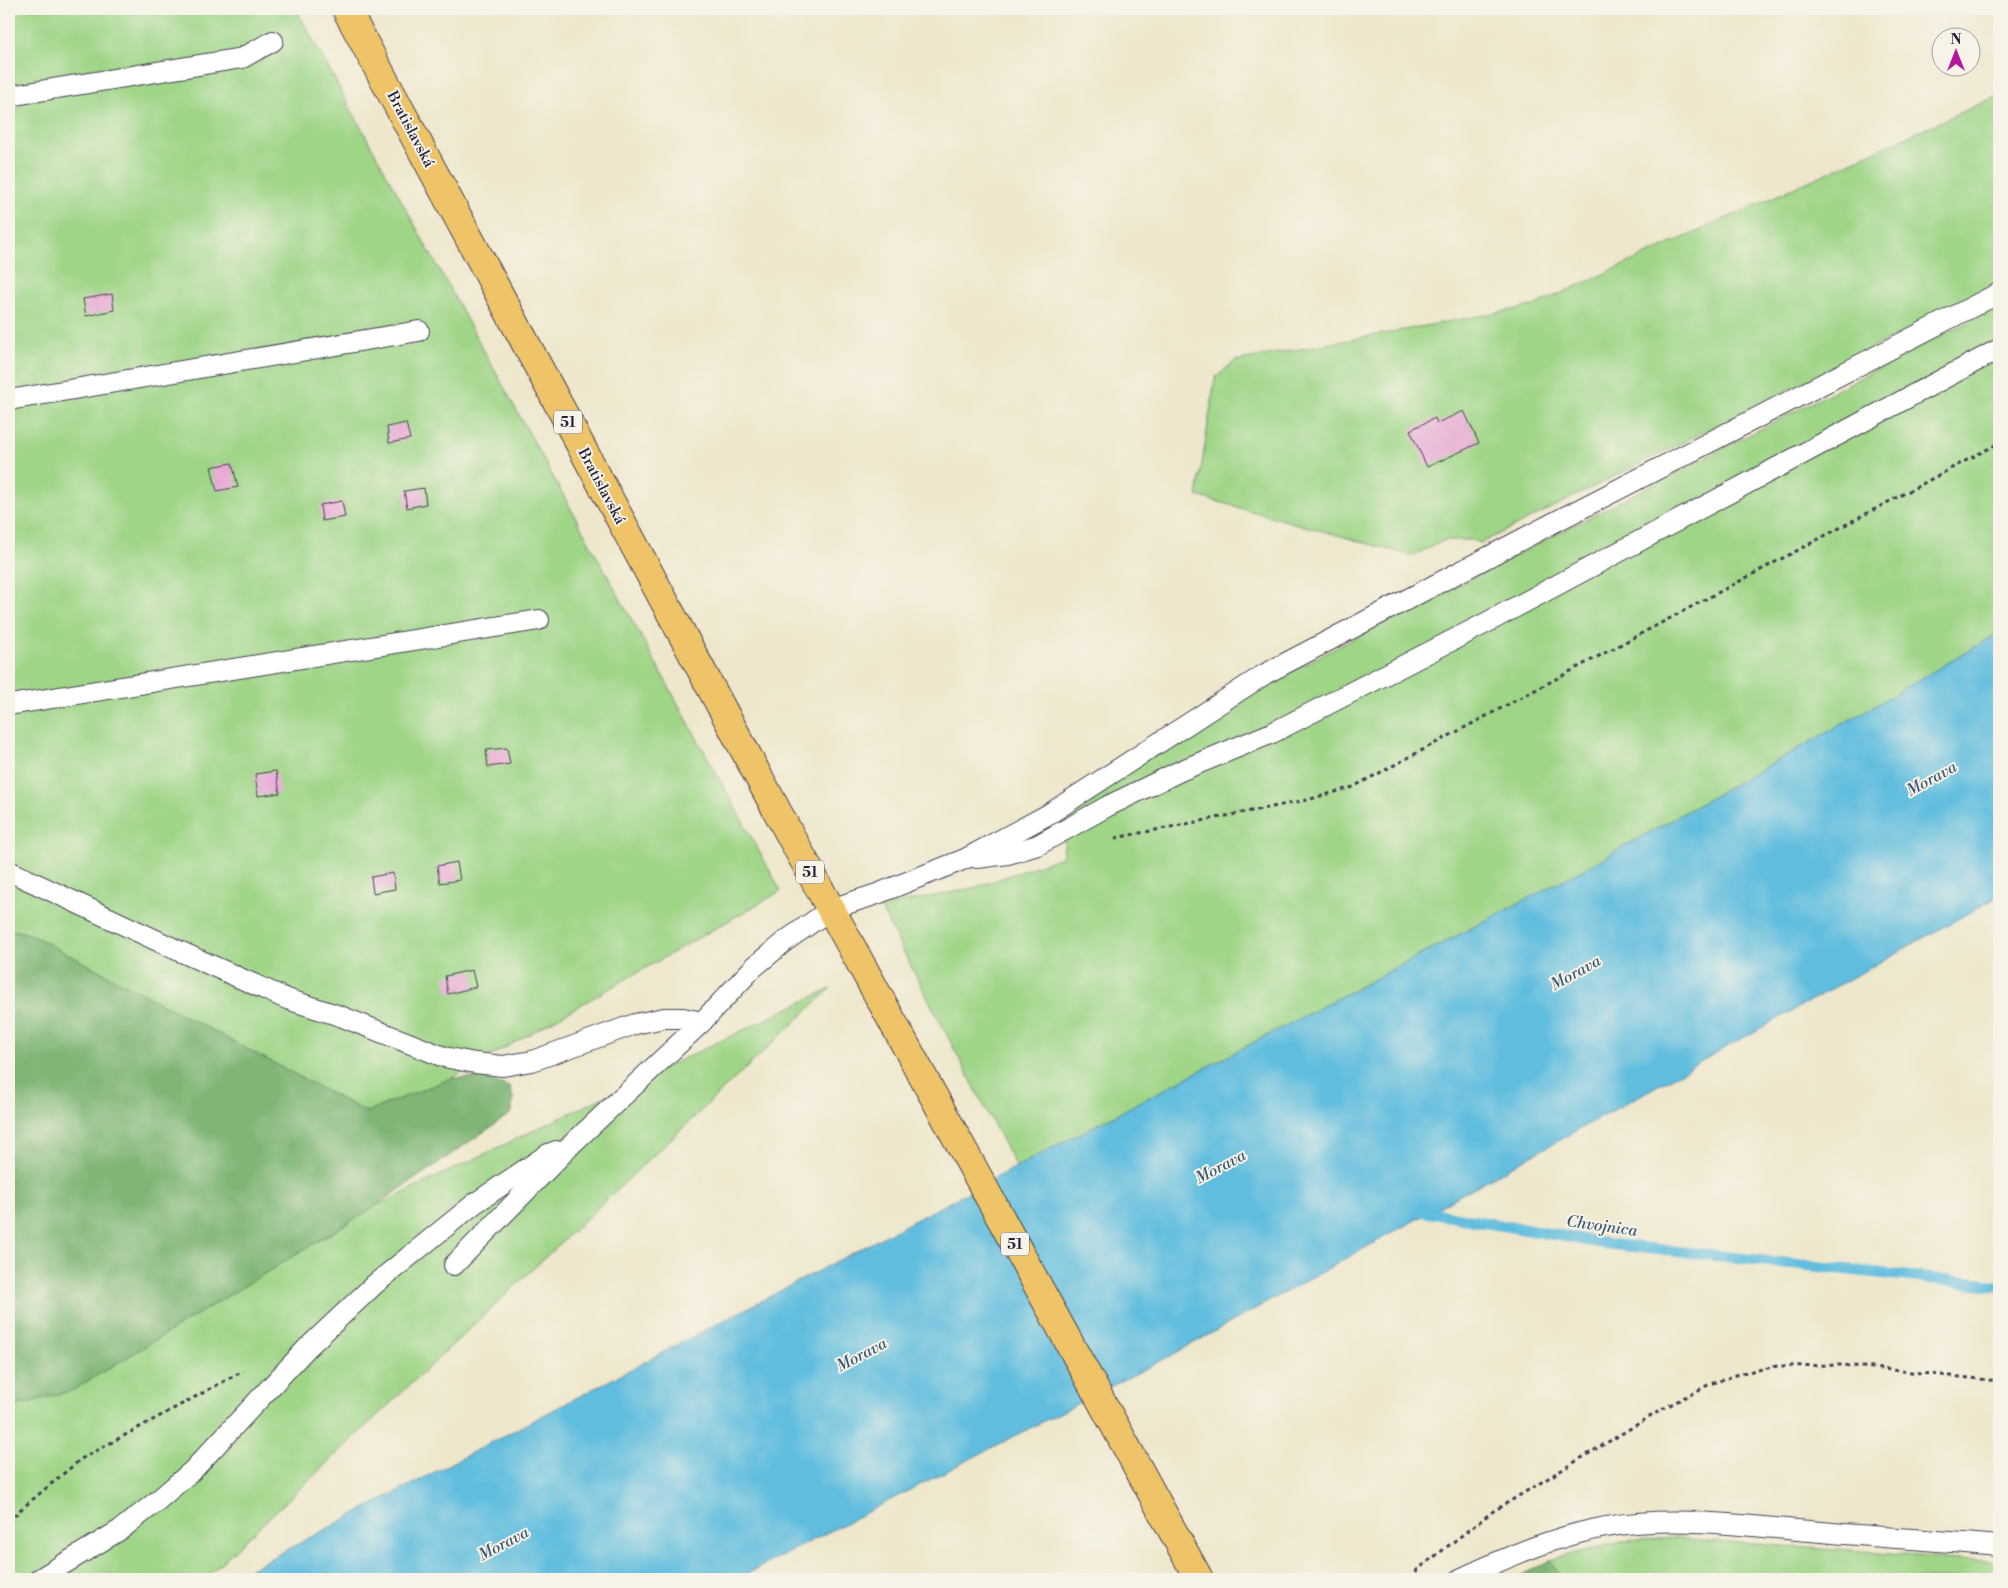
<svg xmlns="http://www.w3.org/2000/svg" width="2008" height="1588" viewBox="0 0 2008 1588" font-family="'Libre Bodoni',serif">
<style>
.green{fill:#9fd587;stroke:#607c61}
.forest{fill:#7fb674;stroke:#506c58}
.water{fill:#60bdde;stroke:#41708c}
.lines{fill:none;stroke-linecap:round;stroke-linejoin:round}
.stream{stroke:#60bdde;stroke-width:11}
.building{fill:#e7aad4}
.service-casing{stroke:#414051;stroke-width:22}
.primary-casing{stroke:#414051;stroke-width:30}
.path{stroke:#414051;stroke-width:3;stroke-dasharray:4 4;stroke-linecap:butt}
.service{stroke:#fff;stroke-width:20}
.primary{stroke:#efc469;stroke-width:28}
.labels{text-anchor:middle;stroke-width:4;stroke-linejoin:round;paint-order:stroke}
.shield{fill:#f7f3e8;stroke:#62616f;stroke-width:1}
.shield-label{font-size:14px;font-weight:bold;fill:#22223b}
.street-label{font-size:15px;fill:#22223b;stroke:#f7f3e8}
.water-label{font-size:16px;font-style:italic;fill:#385874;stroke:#f7f3e8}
</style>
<rect width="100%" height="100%" fill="#f7f3e8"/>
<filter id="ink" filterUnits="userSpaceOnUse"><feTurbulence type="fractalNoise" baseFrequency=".02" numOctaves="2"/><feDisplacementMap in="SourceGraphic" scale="10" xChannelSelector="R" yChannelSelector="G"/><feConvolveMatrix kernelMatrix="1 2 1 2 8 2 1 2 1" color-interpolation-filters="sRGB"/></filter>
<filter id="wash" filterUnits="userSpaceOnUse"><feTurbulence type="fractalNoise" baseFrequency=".0096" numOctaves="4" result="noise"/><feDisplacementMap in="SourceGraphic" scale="20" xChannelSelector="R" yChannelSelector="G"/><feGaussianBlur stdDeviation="1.12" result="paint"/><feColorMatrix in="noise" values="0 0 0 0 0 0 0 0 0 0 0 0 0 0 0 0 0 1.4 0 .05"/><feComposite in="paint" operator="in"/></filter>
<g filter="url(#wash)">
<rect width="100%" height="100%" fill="#eee7cc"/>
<g class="green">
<path d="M9,9h287l485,882 -329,187 -86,34 -336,-178 -21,-5z"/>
<path d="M1999,95v186l-49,28 -469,234 -11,-3h-25l-33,16 -215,-60 18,-118 20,-17 298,-55z"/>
<path d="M1999,306v327l-132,77 -281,158 -570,299 -136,-260 93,-19 89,-31 6,-31 -55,17 257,-161z"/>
<path d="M831,988l-627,591h-195v-171l64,-18 301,-183z"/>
<path d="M1674,1538l325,24v17h-437l-12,-19 72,-19z"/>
</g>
<g class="forest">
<path d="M9,929l21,5 336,178 86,-34h32l25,9 5,13 -4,14 -136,93 -301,183 -64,18z"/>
<path d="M1550,1560l12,19h-46z"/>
</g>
<path class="water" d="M1999,633v263l-825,458 -437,225h-506l1355,-711 281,-158z"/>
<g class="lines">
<path class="stream" d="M1414,1210l194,34 391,42"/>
</g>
<g id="blocks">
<g class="building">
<path d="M112,294l2,16 -28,6 -3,-17z"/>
<path d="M1464,411l15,32 -52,24 -17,-37 25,-12 2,5z"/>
<path d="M406,423l4,16 -21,4 -2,-16z"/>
<path d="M232,463l6,24 -21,4 -6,-24z"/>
<path d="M424,488l2,16 -19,4 -3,-17z"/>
<path d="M342,501l3,16 -23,4 -2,-16z"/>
<path d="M507,748l3,16 -22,3 -2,-17z"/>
<path d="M276,771l4,22 -22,3 -3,-22z"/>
<path d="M457,862l3,18 -20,3 -3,-17z"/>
<path d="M393,873l2,16 -22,4 -2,-16z"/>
<path d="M472,970l4,17 -28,7 -3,-18z"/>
</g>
</g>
</g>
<g filter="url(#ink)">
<use href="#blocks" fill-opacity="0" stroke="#414051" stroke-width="1"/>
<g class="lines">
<g class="service-casing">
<g id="service">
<path d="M9,96l233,-38 31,-17"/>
<path d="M9,400l410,-69"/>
<path d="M9,705l530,-85"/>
<path d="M977,858l31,-4 30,-9 70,-39 72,-35 92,-38 212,-109 515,-275"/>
<path d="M9,871l168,79 110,49 53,17 104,41 31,6 28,3 29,-5 103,-37 29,-6h19l19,4"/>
<path d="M454,1265l118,-121 130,-122 52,-55 30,-25 47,-33 46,-15 88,-35 84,-45 216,-140 288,-151 446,-230"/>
<path d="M39,1579l81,-49 36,-28 37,-32 114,-122 68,-64 99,-80 74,-50 8,-3"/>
<path d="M1460,1579c47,-22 95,-43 146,-52 67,-12 137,-1 204,4 63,6 126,9 189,15"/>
</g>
</g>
<g class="primary-casing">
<path id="primary" d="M346,9l444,826 409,744"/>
</g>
<g class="path">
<path d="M1115,838l192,-38 46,-13 646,-344"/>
<path d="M9,1522l11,-12 61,-51 162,-88"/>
<path d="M1412,1579l5,-9 75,-58 174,-105 44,-23 32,-11 36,-7 65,-1 156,16"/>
</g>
<use href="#service" class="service"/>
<use href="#primary" class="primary"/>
</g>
</g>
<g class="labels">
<g class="shield">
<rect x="554" y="410.5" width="28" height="23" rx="4"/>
<rect x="796" y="860.5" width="28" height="23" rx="4"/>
<rect x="1001" y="1232.5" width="28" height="23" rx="4"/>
</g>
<g class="shield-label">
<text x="568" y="427">51</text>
<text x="810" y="877">51</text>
<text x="1015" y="1249">51</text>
</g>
<g class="street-label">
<text transform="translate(411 129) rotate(62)" y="5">Bratislavská</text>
<text transform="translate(602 486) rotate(62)" y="5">Bratislavská</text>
</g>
<g class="water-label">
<text transform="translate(1931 778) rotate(-29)" y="6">Morava</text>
<text transform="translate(1575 972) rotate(-29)" y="6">Morava</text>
<text transform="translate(1220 1166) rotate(-28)" y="6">Morava</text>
<text transform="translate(1602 1225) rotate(8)" y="6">Chvojnica</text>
<text transform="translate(861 1354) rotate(-28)" y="6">Morava</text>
<text transform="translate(503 1543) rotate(-28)" y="6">Morava</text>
</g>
</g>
<rect width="2008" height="1588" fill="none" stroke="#f7f3e8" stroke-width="30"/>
<g transform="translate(1956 52)"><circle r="24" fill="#f7f3e8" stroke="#a29fa3"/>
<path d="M0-4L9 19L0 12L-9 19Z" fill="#b5179e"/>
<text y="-8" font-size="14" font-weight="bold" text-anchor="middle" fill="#22223b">N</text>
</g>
</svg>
